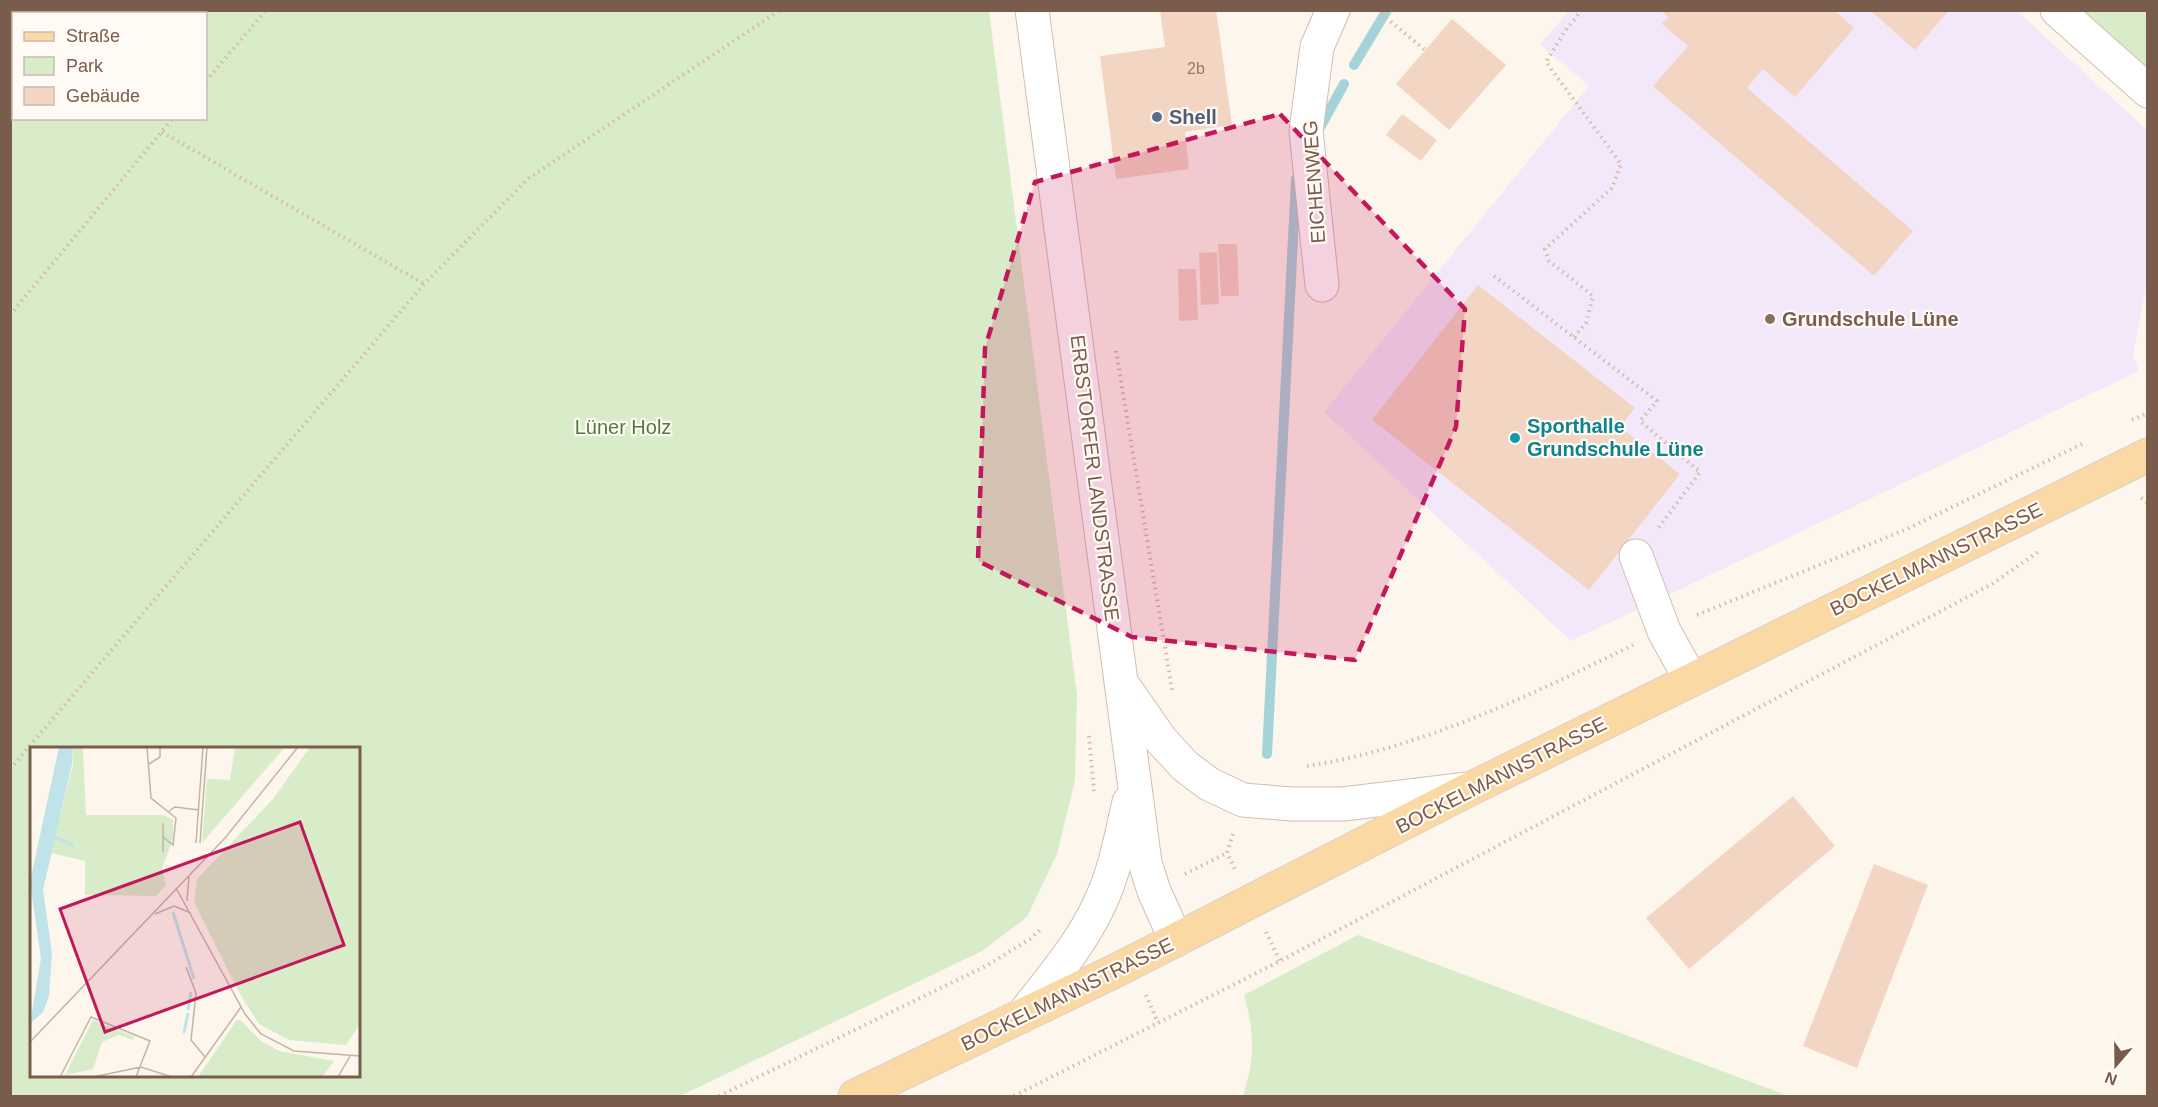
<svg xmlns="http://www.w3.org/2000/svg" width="2158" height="1107" viewBox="0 0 2158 1107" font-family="Helvetica,sans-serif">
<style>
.education{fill:#f3e8fa}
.green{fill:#d8ecc9;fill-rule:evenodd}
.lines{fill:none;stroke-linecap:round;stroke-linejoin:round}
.stream{stroke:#a5d3da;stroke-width:10}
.building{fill:#f3d5c3}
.minor-casing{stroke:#d1beb0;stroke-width:35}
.major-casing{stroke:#dad1cd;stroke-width:35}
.path{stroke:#d9b8a5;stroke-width:4;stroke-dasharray:1.5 4.5;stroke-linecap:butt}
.minor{stroke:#fff;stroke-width:33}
.major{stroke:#fbd9a5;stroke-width:33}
.marked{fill:#c2185b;fill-opacity:0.2;stroke:#c2185b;stroke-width:4.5;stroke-dasharray:12 8;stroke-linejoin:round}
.service-dot{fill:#5c6f8a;stroke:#fffaf3;stroke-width:2}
.education-dot{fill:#8d6e63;stroke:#fffaf3;stroke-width:2}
.culture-dot{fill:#0f9aa8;stroke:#fffaf3;stroke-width:2}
.labels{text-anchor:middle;stroke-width:4.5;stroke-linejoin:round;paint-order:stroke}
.number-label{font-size:16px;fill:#987a6a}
.service-label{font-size:20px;font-weight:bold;fill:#4e5e75;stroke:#fffaf3;text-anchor:start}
.street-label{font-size:20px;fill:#7a5c4d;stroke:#fffaf3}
.education-label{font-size:20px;font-weight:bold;fill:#785e54;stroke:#fffaf3;text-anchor:start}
.culture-label{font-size:20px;font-weight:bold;fill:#0d838f;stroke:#fffaf3;text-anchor:start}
.park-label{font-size:20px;fill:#537a41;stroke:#fffaf3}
.inset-river{fill:none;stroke:#bfe3e8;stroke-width:3}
.inset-road{fill:none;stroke:#c5b3a7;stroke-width:1.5}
.view{fill:#c2185b;fill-opacity:0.15;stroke:#c2185b;stroke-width:3}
.inset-edge{fill:none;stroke:#7a5c4d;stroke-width:3}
</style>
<rect width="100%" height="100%" fill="#fdf6ec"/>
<path class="education" d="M1569,11h448l130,119v152l-14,73 6,16 -568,270 -247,-229 265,-326 -49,-42z"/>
<g class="green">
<path d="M10,11h979l88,684 -2,85 -18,74 -30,63 -45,34 -302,145h-669zM14,14h192v104h-192zM32,748h326v328h-326z"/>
<path d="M2084,11h63v56z"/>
<path d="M1358,935l431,161h-546c12,-38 12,-62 1,-101z"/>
</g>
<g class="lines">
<g class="stream">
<path d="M1354,65l33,-55"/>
<path d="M1318,131l26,-47"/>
<path d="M1267,754l29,-575"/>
</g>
</g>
<g class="building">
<path d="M1160,10h56l16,115 -47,7 4,37 -73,10 -16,-123 65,-9z"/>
<path d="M1660,10h174l20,18 -59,69 -32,-28 -16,19 166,143 -39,45 -221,-190 35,-40 -26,-22 6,-7z"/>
<path d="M1870,10h79l-34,40z"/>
<path d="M1452,19l54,46 -57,65 -53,-46z"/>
<path d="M1402,114l35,26 -16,21 -35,-26z"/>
<path d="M1218,244h19l2,52h-18z"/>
<path d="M1217,252l2,52 -18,1 -2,-52z"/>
<path d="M1178,269h18l2,51 -19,1z"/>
<path d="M1478,285l157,123 -15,19 60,47 -91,116 -217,-170z"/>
<path d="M1793,796l42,50 -146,123 -43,-51z"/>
<path d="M1874,864l54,21 -71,183 -54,-22z"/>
</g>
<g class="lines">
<g class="minor-casing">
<g id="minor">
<path d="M1032,10l113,853 9,28 22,49"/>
<path d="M2057,10l91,81"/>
<path d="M1322,285l-16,-154 11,-84 16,-37"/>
<path d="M1636,556l28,75 27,49"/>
<path d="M1125,688l36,52 24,26 24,18 34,16 49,4h51l125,-15"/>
<path d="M1022,1016c28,-36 59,-71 78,-113 15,-32 21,-66 29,-101"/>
</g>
</g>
<g class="major-casing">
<path id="major" d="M855,1096l262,-126 353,-181 678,-334"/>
</g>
<g class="path">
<path d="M1377,10l48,40"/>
<path d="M206,81l60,-71"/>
<path d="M162,132l262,152"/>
<path d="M1494,276l163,125 -17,20 60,51 -43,58"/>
<path d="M10,315l163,-197"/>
<path d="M1574,337l12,-14 7,-27 -44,-35 -4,-12 67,-61 9,-24 -75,-102 19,-31 17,-21"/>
<path d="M1116,351l56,339"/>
<path d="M2132,420l16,-7"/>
<path d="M2141,498l7,5"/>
<path d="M1697,615l210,-86 177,-86"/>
<path d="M1089,736l5,55"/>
<path d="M1307,766c115,-18 222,-70 326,-121"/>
<path d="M10,769l414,-485 105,-106 251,-168"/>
<path d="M1233,834l-6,19 9,18"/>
<path d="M1185,874l42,-21"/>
<path d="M1266,932l14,29"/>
<path d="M1146,995l12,28"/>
<path d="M719,1096l267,-130 44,-27 10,-9"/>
<path d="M1014,1096l266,-135 712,-377 46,-32"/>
</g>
<use href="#minor" class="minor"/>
<use href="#major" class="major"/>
</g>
<path class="marked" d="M1280,114l185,195 -9,118 -101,233 -223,-23 -154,-76 7,-213 50,-166z"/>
<circle class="service-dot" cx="1157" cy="117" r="6"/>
<circle class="education-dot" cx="1770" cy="319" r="6"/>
<circle class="culture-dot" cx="1515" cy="438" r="6"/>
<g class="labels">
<g class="number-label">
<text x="1196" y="74">2b</text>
</g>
<g class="service-label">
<text x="1169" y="124">Shell</text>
</g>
<g class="street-label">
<text transform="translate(1314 182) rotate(-94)" y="7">EICHENWEG</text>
<text transform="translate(1095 478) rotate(83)" y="7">ERBSTORFER LANDSTRASSE</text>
<text transform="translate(1936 559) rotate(-26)" y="7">BOCKELMANNSTRASSE</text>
<text transform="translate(1501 775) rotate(-27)" y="7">BOCKELMANNSTRASSE</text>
<text transform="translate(1067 994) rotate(-26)" y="7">BOCKELMANNSTRASSE</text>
</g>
<g class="education-label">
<text x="1782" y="326">Grundschule Lüne</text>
</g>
<g class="culture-label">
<text x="1527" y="433">Sporthalle<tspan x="1527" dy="23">Grundschule Lüne</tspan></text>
</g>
<g class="park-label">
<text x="623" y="434">Lüner Holz</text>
</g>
</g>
<g transform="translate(30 747)">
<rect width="330" height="330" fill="#fdf6ec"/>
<path d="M43,0h10l3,68h78l9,5v19l-11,29 4,17 -10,11 -71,-1v-34l-34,-8 22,-89zM205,0h50l-83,96 5,-64 23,1zM280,0h50v277l-14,21 -57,-5 -30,-16 -19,-30 -46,-92 3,-23 76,-80zM63,273l42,17 -2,3 -14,-5 -17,7 -9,27 -28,6zM210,273l21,21 18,10 55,10 -12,16h-124l38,-56z" fill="#d8ecc9"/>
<path d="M29,0h14l-1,17 -29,126 9,63 -3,43 -6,16 -13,12 11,-66 -11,-76z" fill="#bfe3e8"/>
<path class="inset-river" d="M23,89l21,10M143,165l21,67M158,263l3,-18M154,286l4,-20"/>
<path class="inset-road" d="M117,0l4,51 25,20 -3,27 -10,-8M119,17l11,-7v-10M139,64l6,-4 24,3M166,96l7,-96M170,96l7,-96M133,105v-29M146,141l69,126 16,20 33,17 66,5M157,154l2,-24M125,167l19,-8 17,7M156,220l10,26 -5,47 14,17M0,295l195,-204 73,-91M30,330l31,-60 59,24 -14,36M63,330l48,-10 31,10M161,330l50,-70M308,330l12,-21"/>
<path class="view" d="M270,75l44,123 -239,87 -45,-123z"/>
<rect width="330" height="330" class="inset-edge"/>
</g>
<rect width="2158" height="1107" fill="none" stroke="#7a5c4d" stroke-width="24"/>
<rect x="12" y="12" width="195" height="108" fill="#fffaf3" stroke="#cabbb1" stroke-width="1.5"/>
<rect x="24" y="32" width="30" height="9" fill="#fbd9a5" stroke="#cabbb1" stroke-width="1.5"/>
<text x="66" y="42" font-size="18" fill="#7a5c4d">Straße</text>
<rect x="24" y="57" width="30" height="18" fill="#d8ecc9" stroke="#cabbb1" stroke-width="1.5"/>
<text x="66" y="72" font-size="18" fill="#7a5c4d">Park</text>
<rect x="24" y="87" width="30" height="18" fill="#f3d5c3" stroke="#cabbb1" stroke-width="1.5"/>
<text x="66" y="102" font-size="18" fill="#7a5c4d">Gebäude</text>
<g transform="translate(2116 1065) rotate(200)" stroke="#fffaf3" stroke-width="4.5" paint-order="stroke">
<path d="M0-4.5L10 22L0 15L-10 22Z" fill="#7a5c4d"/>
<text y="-9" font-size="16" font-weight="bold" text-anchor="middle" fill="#7a5c4d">N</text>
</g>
</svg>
